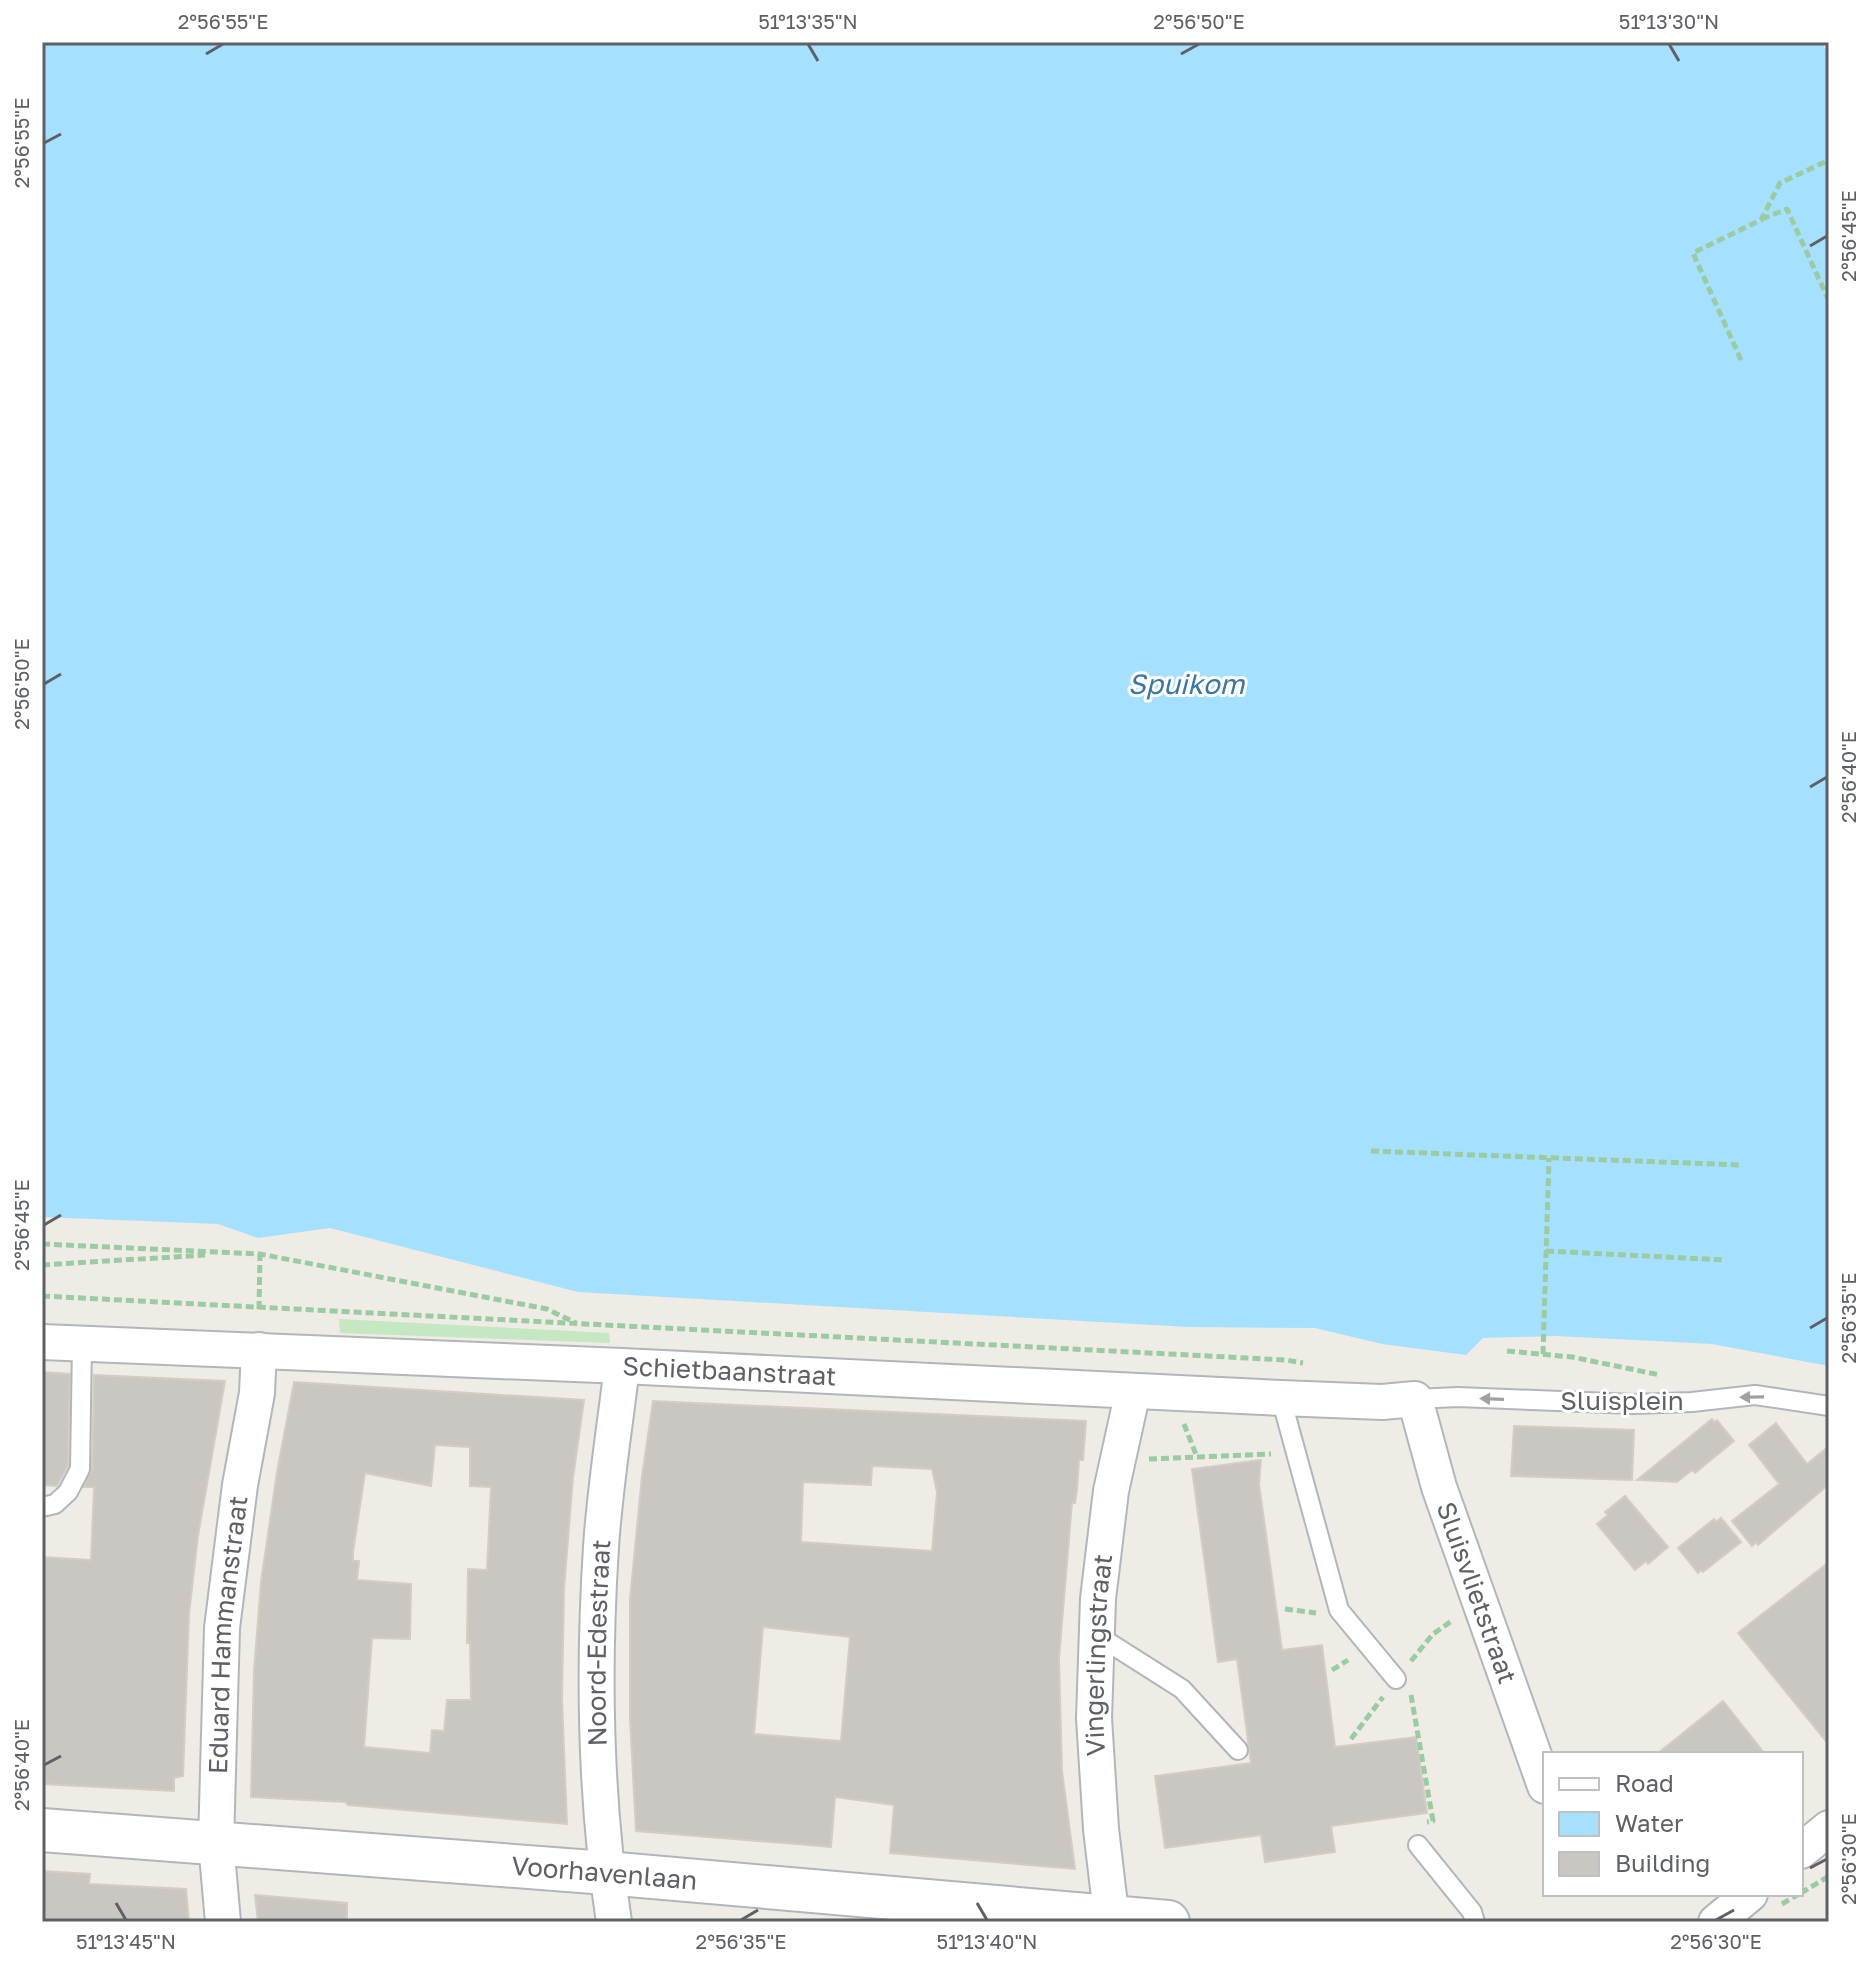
<svg xmlns="http://www.w3.org/2000/svg" width="1871" height="1964" viewBox="0 0 1871 1964" font-family="'Golos Text',sans-serif">
<style>
.green{fill:#c5e7c1}
.water{fill:#a5e1ff}
.building{fill:#cac7c2;stroke:#d4cdc3;stroke-width:2;fill-rule:evenodd}
.lines{fill:none;stroke-linecap:round;stroke-linejoin:round}
.service-casing{stroke:#b2b6ba;stroke-width:22}
.minor-casing{stroke:#b2b6ba;stroke-width:38}
.tertiary-casing{stroke:#b2b6ba;stroke-width:46}
.path{stroke:#9bcba3;stroke-width:5;stroke-dasharray:8 4;stroke-linecap:butt}
.service{stroke:#fff;stroke-width:18}
.minor{stroke:#fff;stroke-width:34}
.tertiary{stroke:#fff;stroke-width:42}
.oneway{fill:#9ea0a3}
.ticks{fill:none;stroke:#5d6165;stroke-width:3}
.labels{text-anchor:middle;stroke-width:6;stroke-linejoin:round;paint-order:stroke}
.street-label{font-size:26px;fill:#5d6165;stroke:#fff}
.water-label{font-size:28px;font-style:italic;fill:#3b77a1;stroke:#fff}
.neatline{fill:none;stroke:#5d6165;stroke-width:3}
.ticks-label{font-size:20px;text-anchor:middle;fill:#5d6165}
</style>
<rect width="100%" height="100%" fill="#efece5"/>
<path class="green" d="M339,1319l270,14 1,10 -270,-10z"/>
<path class="water" d="M42,42h1780l7,15v1309l-117,-22 -156,-8 -73,2 -17,17 -84,-11 -67,-16 -127,-1 -610,-35 -248,-64 -72,10 -40,-14 -176,-7z"/>
<g class="building">
<path d="M42,1372l28,2 -2,92 -11,20 -15,-1z"/>
<path d="M94,1375l131,6 -27,155 -9,78 -6,162 -9,2v13l-132,-7v-227l49,3 3,-73h-10l8,-18z"/>
<path d="M294,1382l290,18 -11,78 -9,111 -2,110 5,125 -219,-19 -3,-3 -94,-5 3,-127 7,-88 16,-110zM435,1445l35,2v39l21,1 -4,83 -19,-1 -1,74h3l1,57h-24l-3,31 -12,-1 -2,23 -66,-6 8,-109 38,1 1,-55 -54,-4 2,-19h-6v-9l12,-79 66,13z"/>
<path d="M653,1401l433,20 -3,39h-4l-2,30 -2,13h-3l-13,156 3,112 13,98 -185,-16 4,-48 -59,-8 -4,50 -195,-16 -6,-113v-119l12,-123zM872,1466l60,3 5,23 -5,59 -131,-9 2,-60 68,3zM763,1627l87,10 -9,104 -87,-7z"/>
<path d="M1712,1419l2,3 3,-2 17,21 -39,32 -3,-3 -15,12 -40,-2z"/>
<path d="M1776,1423l31,41 22,-18v38l-71,61 -2,-3 -4,4 -20,-25 47,-37 -30,-39z"/>
<path d="M1514,1426l120,4 -2,50 -121,-4z"/>
<path d="M1261,1460l-2,24 23,166 40,-5 13,102 81,-10 11,76 -96,13 4,26 -70,10 -4,-27 -96,13 -10,-72 96,-13 -14,-104 -19,3 -26,-193z"/>
<path d="M1625,1496l43,51 -20,17 -2,-3 -11,9 -38,-46 11,-9 -3,-3z"/>
<path d="M1721,1518l20,24 -38,30 -2,-2 -3,3 -20,-25 36,-29 2,3z"/>
<path d="M1829,1562v183l-91,-112z"/>
<path d="M1723,1701l42,53h-108z"/>
<path d="M42,1871l48,3 -1,10 97,5 3,33h-147z"/>
<path d="M255,1895l92,8v19h-89z"/>
</g>
<g class="lines">
<g class="service-casing">
<g id="service">
<path d="M1281,1398l58,212 57,69"/>
<path d="M1415,1399l43,-2 176,7 58,-2 63,-7 74,11"/>
<path d="M42,1507l13,-3 13,-12 12,-23 2,-125"/>
<path d="M1097,1635l85,54 56,61"/>
<path d="M1418,1845l54,67 3,10"/>
</g>
</g>
<g class="minor-casing">
<g id="minor">
<path id="s1" d="M42,1342l580,24 659,32 101,4 33,-3 24,88 106,299"/>
<path d="M1801,1851l28,-23"/>
<path id="s2" d="M223,1922l-7,-79 6,-215 18,-143 17,-92 2,-43"/>
<path id="s3" d="M614,1922c-19,-124 -21,-251 -13,-375 4,-61 14,-121 21,-181"/>
<path id="s4" d="M1112,1922l-11,-93 -7,-111 4,-119 13,-108 22,-100"/>
<path d="M1716,1922l34,-28"/>
</g>
</g>
<g class="tertiary-casing">
<g id="tertiary">
<path id="s5" d="M42,1830l564,43 562,49"/>
</g>
</g>
<g class="path">
<path d="M1762,219l25,-10 42,92"/>
<path d="M1741,360l-48,-107 68,-33 19,-37 49,-23"/>
<path d="M1371,1151l370,14"/>
<path d="M42,1244l218,10 287,55 29,14"/>
<path d="M1546,1251l179,9"/>
<path d="M42,1265l163,-10"/>
<path d="M42,1296l1244,64 17,3"/>
<path d="M259,1309l1,-55"/>
<path d="M1507,1351l65,6 88,18"/>
<path d="M1543,1354l6,-196"/>
<path d="M1184,1424l13,33"/>
<path d="M1149,1459l122,-5"/>
<path d="M1285,1609l31,4"/>
<path d="M1411,1661l22,-27 20,-14"/>
<path d="M1332,1670l16,-10"/>
<path d="M1411,1695l22,126 -6,1"/>
<path d="M1351,1739l32,-42"/>
<path d="M1801,1893l28,-17"/>
<path d="M1782,1904l17,-10"/>
</g>
<use href="#service" class="service"/>
<use href="#minor" class="minor"/>
<use href="#tertiary" class="tertiary"/>
</g>
<defs><path id="oneway-solid" d="M-6-.8H1V-3.2L6.5 0L1 3.2V.8H-6Z" transform="scale(2)"/></defs>
<g class="oneway">
<use href="#oneway-solid" transform="translate(1752 1397) rotate(179)"/>
<use href="#oneway-solid" transform="translate(1492 1399) rotate(-178)"/>
</g>
<path class="ticks" d="M808,44l10,17M1669,44l10,17M206,54l17,-10M1181,54l18,-10M44,143l17,-9M1810,246l17,-10M44,684l17,-10M1810,787l17,-10M44,1225l17,-10M1810,1328l17,-10M44,1765l17,-9M1810,1868l17,-9M116,1903l10,17M977,1903l10,17M741,1920l17,-10M1716,1920l18,-10"/>
<g class="labels">
<g class="street-label">
<text dy="9" stroke="none"><textPath href="#s1" startOffset="688">Schietbaanstraat</textPath></text>
<text x="1622" y="1410">Sluisplein</text>
<text dy="9" stroke="none"><textPath href="#s1" startOffset="1578">Sluisvlietstraat</textPath></text>
<text dy="9" stroke="none"><textPath href="#s2" startOffset="288">Eduard Hammanstraat</textPath></text>
<text dy="9" stroke="none"><textPath href="#s3" startOffset="280">Noord-Edestraat</textPath></text>
<text dy="9" stroke="none"><textPath href="#s4" startOffset="268">Vingerlingstraat</textPath></text>
<text dy="9" stroke="none"><textPath href="#s5" startOffset="564">Voorhavenlaan</textPath></text>
</g>
<g class="water-label">
<text x="1186" y="694">Spuikom</text>
</g>
</g>
<rect width="1871" height="1964" fill="none" stroke="#ffffff" stroke-width="88"/>
<rect x="1543" y="1752" width="260" height="144" fill="#ffffff" stroke="#bec0c1" stroke-width="2"/>
<rect x="1559" y="1778" width="40" height="12" fill="#ffffff" stroke="#bec0c1" stroke-width="2"/>
<text x="1615" y="1792" font-size="24" fill="#5d6165">Road</text>
<rect x="1559" y="1812" width="40" height="24" fill="#a5e1ff" stroke="#bec0c1" stroke-width="2"/>
<text x="1615" y="1832" font-size="24" fill="#5d6165">Water</text>
<rect x="1559" y="1852" width="40" height="24" fill="#cac7c2" stroke="#bec0c1" stroke-width="2"/>
<text x="1615" y="1872" font-size="24" fill="#5d6165">Building</text>
<rect x="44" y="44" width="1783" height="1876" class="neatline"/>
<g class="ticks-label">
<text x="223" y="29">2°56'55"E</text>
<text x="808" y="29">51°13'35"N</text>
<text x="1199" y="29">2°56'50"E</text>
<text x="1669" y="29">51°13'30"N</text>
<text transform="translate(22 143) rotate(-90)" y="7">2°56'55"E</text>
<text transform="translate(1849 236) rotate(-90)" y="7">2°56'45"E</text>
<text transform="translate(22 684) rotate(-90)" y="7">2°56'50"E</text>
<text transform="translate(1849 777) rotate(-90)" y="7">2°56'40"E</text>
<text transform="translate(22 1225) rotate(-90)" y="7">2°56'45"E</text>
<text transform="translate(1849 1318) rotate(-90)" y="7">2°56'35"E</text>
<text transform="translate(22 1765) rotate(-90)" y="7">2°56'40"E</text>
<text transform="translate(1849 1859) rotate(-90)" y="7">2°56'30"E</text>
<text x="126" y="1949">51°13'45"N</text>
<text x="741" y="1949">2°56'35"E</text>
<text x="987" y="1949">51°13'40"N</text>
<text x="1716" y="1949">2°56'30"E</text>
</g>
</svg>
